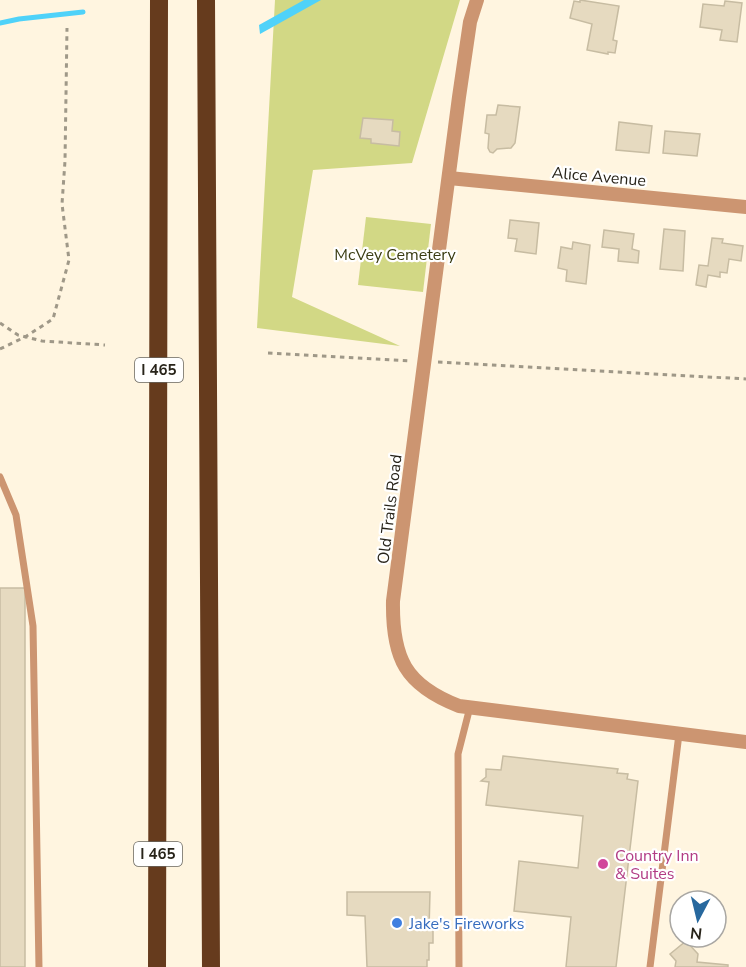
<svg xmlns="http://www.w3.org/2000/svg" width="746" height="967" viewBox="0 0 746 967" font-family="'Nunito Sans',sans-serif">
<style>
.green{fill:#d2d885}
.water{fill:#4fd2f9}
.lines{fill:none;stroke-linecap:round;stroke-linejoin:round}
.stream{stroke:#4fd2f9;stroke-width:5}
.building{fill:#e6dac0;stroke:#c7bca2;stroke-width:1.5}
.path{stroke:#9f9888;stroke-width:3;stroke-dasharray:4.5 4.5;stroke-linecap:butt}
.service{stroke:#cc9571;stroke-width:7}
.minor{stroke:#cc9571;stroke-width:14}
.motorway{stroke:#663b1d;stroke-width:18}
.hotel-dot{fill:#d1479c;stroke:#fff;stroke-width:2}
.shop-dot{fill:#3f7fe0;stroke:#fff;stroke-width:2}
.labels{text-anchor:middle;stroke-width:4.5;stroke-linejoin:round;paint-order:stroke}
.shield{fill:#fff;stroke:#68665f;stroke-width:1.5}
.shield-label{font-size:15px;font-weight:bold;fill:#28241a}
.street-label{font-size:16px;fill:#28241a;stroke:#fff}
.park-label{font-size:16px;fill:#393b11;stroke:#fff}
.hotel-label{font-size:16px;fill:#b23c85;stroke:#fff;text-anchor:start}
.shop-label{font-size:16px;fill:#366cbe;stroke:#fff;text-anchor:start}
</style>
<rect width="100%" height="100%" fill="#fff5e0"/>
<g class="green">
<path d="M275,0h185l-48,163 -99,7 -21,127 108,49 -143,-18z"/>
<path d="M366,217l65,7 -8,68 -65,-7z"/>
</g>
<path class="water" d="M304,0h17l-61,34 -1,-9z"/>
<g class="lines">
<path class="stream" d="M0,23l19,-4 64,-7"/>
</g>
<g class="building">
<path d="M580,0l39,6 -6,34 4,1 -2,12 -7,-1v2l-21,-4 5,-26 -22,-6 4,-17 6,1z"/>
<path d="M725,1l17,2 -5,39 -17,-2 2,-10 -22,-3 3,-23 21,2z"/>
<path d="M498,105l22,2 -5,36 -4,5 -14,1 -4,4 -3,-1 -2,-4 1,-14 -4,-1 2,-18h9z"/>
<path d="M363,118l30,2 -1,11 8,1 -1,14 -28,-3v-4l-11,-1z"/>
<path d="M619,122l33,4 -3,27 -33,-3z"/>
<path d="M665,131l35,3 -3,22 -34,-3z"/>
<path d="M510,220l29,3 -3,31 -21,-3 2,-12 -9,-1z"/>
<path d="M664,229l21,2 -2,40 -23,-2z"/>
<path d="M604,230l30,4 -2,15 7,2 -1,12 -20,-2 1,-12 -17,-2z"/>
<path d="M712,238l11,1 -1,4 21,3 -2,15 -12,-2 -2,14 -7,-1v5l-12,-2 -2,12 -10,-2 3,-20 9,1z"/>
<path d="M573,242l17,3 -4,39 -20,-3 1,-11 -9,-2 3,-21 11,2z"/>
<rect x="0" y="588" width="25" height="379"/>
<path d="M503,756l115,13 -1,4 11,1 -1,5 11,2 -22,186h-50l5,-50 -57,-6 5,-50 59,7 5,-52 -97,-11 3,-23 -8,-1 5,-4v-8l15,1z"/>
<path d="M347,892h83l-1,38h4v13h-4v17h-2v7h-60l-2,-51 -18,-1z"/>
<path d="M686,941l12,13 -1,8 31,3v2h-53l1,-6 -6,-7z"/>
</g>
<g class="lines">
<g class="path">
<path d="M0,323l18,12 24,6 63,4"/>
<path d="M0,349l25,-12 28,-18 16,-59 -7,-56 3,-43 2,-133"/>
<path d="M268,353l142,8"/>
<path d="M438,362l308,17"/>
</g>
<g class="service">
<path d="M0,477l16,38 17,111 6,341"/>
<path d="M459,967l-1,-213 12,-47"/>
<path d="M650,967l29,-233"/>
</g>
<g class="minor">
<path d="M477,0l-7,22 -11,75 -66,504c-1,57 12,84 66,105l287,36"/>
<path d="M449,178l297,29"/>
</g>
<g class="motorway">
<path d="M206,0l5,967"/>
<path d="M157,967l2,-967"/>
</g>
</g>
<circle class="hotel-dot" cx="603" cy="864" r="6"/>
<circle class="shop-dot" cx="397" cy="923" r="6"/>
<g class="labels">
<g class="shield">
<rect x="135" y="358" width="48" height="24" rx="4.5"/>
<rect x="134" y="842" width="48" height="24" rx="4.5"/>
</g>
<g class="shield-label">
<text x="159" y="375">I 465</text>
<text x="158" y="859">I 465</text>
</g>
<g class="street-label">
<text transform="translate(599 176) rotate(5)" y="6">Alice Avenue</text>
<text transform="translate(389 509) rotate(-83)" y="6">Old Trails Road</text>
</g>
<g class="park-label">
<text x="395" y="260">McVey Cemetery</text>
</g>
<g class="hotel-label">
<text x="615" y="861">Country Inn<tspan x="615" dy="18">&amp; Suites</tspan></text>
</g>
<g class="shop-label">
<text x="409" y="929">Jake's Fireworks</text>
</g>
</g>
<g transform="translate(698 919) rotate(187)"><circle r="28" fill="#ffffff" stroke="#a9a7a3" stroke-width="1.5"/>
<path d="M0-4.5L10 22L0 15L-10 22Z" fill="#27689e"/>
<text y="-9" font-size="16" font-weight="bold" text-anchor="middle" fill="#28241a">N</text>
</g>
</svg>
